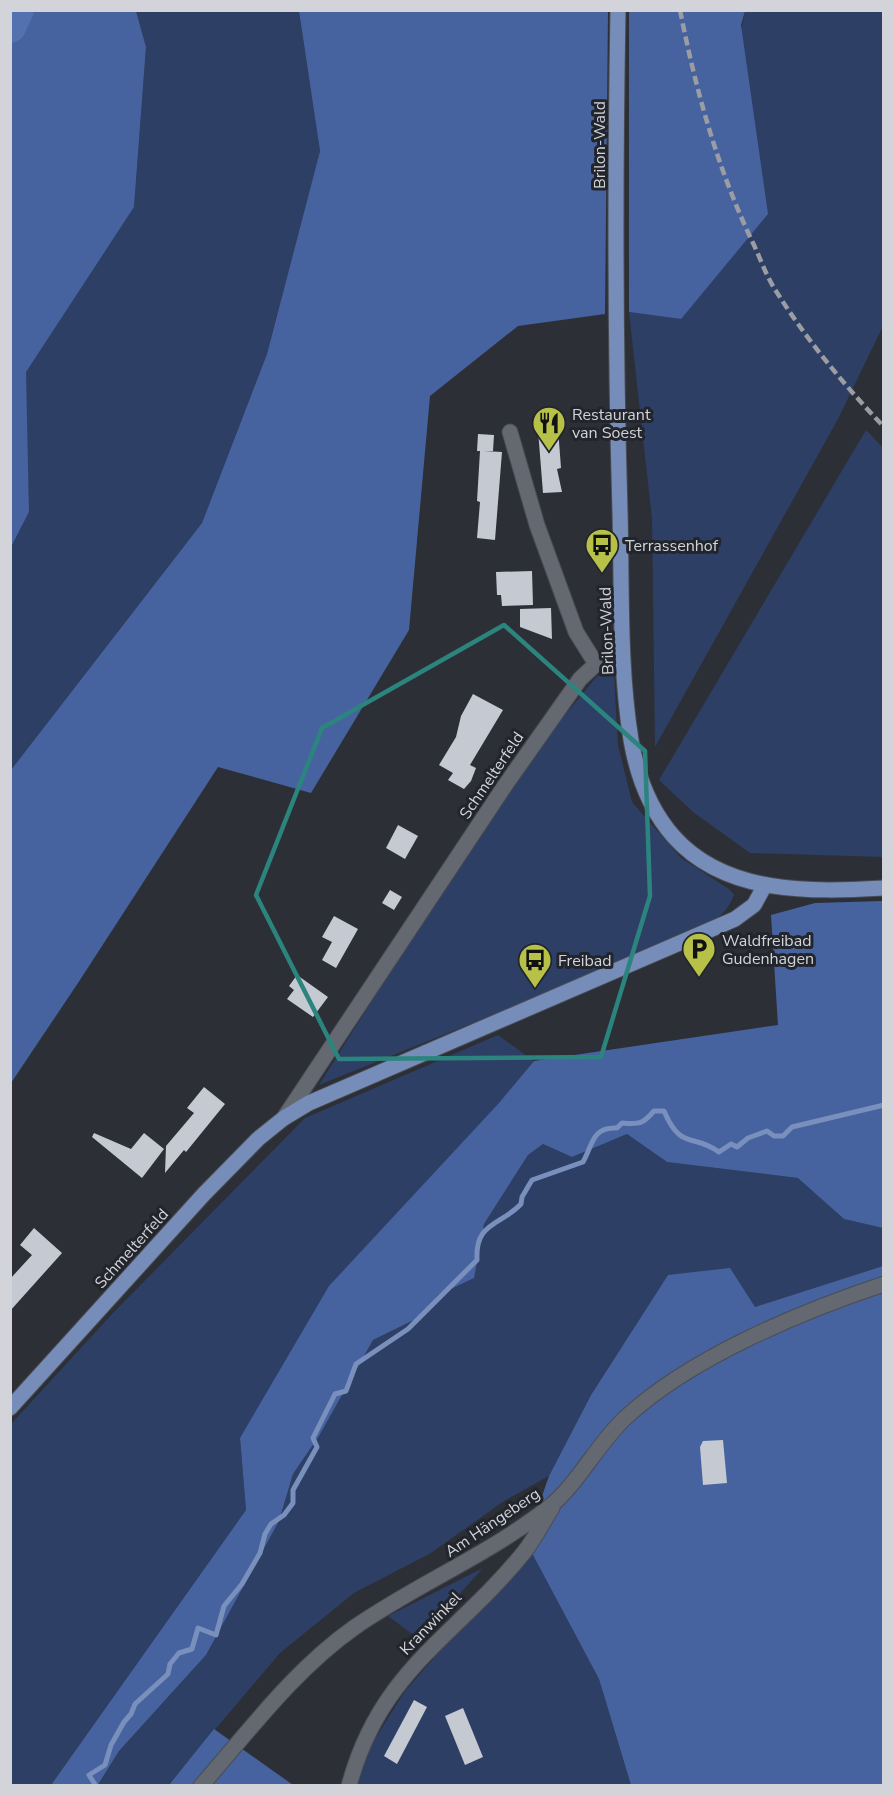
<svg xmlns="http://www.w3.org/2000/svg" width="894" height="1796" viewBox="0 0 894 1796" font-family="'Nunito Sans',sans-serif">
<style>
.green{fill:#2d3f65}
.forest{fill:#4663a0}
.lines{fill:none;stroke-linecap:round;stroke-linejoin:round}
.stream{stroke:#798fbc;stroke-width:5}
.river{stroke:#5371af;stroke-width:32}
.building{fill:#c5c9d2}
.minor-casing{stroke:#494c52;stroke-width:17}
.major-casing{stroke:#494c52;stroke-width:17}
.minor{stroke:#646870;stroke-width:15}
.major{stroke:#778db9;stroke-width:15}
.rail{stroke:#9b9da3;stroke-width:4.5;stroke-dasharray:9 4.5;stroke-linecap:butt}
.marked{fill:none;stroke:#2c847e;stroke-width:4.5;stroke-linejoin:round}
.labels{text-anchor:middle;stroke-width:6;stroke-linejoin:round;paint-order:stroke}
.street-label{font-size:16px;fill:#d2d4d9;stroke:#22252c}
.poi-label{font-size:16px;fill:#d2d4d9;stroke:#22252c;text-anchor:start}
</style>
<rect width="100%" height="100%" fill="#2c2f36"/>
<g class="green">
<path d="M136,11h163l21,140 -53,203 -65,169 -191,247v-223l18,-35 -4,-140 109,-165 12,-160z"/>
<path d="M745,11h138v315l-45,93 -183,328 -3,-228 -23,-207 52,7z"/>
<path d="M866,430l18,19 -1,408 -133,-4 -57,-41 -34,-32z"/>
<path d="M614,674l4,71 14,57 49,56 48,31 5,6c-9,25 -33,33 -55,45l-360,145 187,-298 91,-111z"/>
<path d="M498,1035l36,26 -294,377 6,72 -195,275h-40l-1,-360 103,-112 192,-195z"/>
<path d="M627,1134l40,28 132,16 45,41 39,9v38l-128,41 -87,-32 -77,120 -42,81 -45,25 -73,52 -77,40 -74,60 -112,132 -70,1 21,-35 87,-96 73,-134 14,-47 26,-38 54,-96 49,-24 16,-21 35,-17 11,-54 44,-69 15,-11 29,13z"/>
<path d="M526,1542l73,137 32,106 -274,1 14,-41 34,-54 98,-112z"/>
<path d="M483,1568l-64,71 -31,-23z"/>
</g>
<g class="forest">
<path d="M11,10l125,1 10,36 -12,160 -108,165 3,140 -18,35z"/>
<path d="M299,11h309l-3,303 -87,12 -88,70 -21,234 -98,163 -93,-26 -140,216 -67,100v-313l191,-247 65,-169 53,-203z"/>
<path d="M629,11h116l-4,14 27,189 -87,105 -52,-7z"/>
<path d="M883,901v327l-39,-9 -46,-41 -131,-16 -40,-28 -55,23 -29,-13 -15,11 -44,69 -10,54 -36,17 -16,21 -49,24 -54,96 -26,38 -14,47 -73,134 -87,96 -21,34h-47l195,-275 -6,-72 89,-152 170,-183 35,-42 244,-36 -7,-110 44,-12z"/>
<path d="M883,1266v519h-252l-32,-106 -73,-137 23,-66 42,-81 77,-120 62,-7 25,39z"/>
<path d="M214,1729l79,56 -125,1z"/>
</g>
<g class="lines">
<path class="stream" d="M96,1786l-7,-11 16,-10 6,-20 13,-23 7,-8 4,-10 33,-30 2,-10 9,-11 13,-4 6,-21 18,7 8,-29 18,-22 18,-31 5,-19 6,-10 13,-9 9,-12v-13l24,-43 -4,-9 22,-44 11,-3 10,-27 52,-35 69,-69c-2,-38 23,-34 44,-56l1,-7 10,-17 51,-18c10,-18 9,-35 34,-34l5,-5c17,1 20,2 32,-12h10c17,40 29,22 55,41l12,-8 6,3 11,-9 19,-7 7,5h9l9,-9 92,-22"/>
<path class="river" d="M10,27l8,-17"/>
</g>
<g class="building">
<path d="M558,428l3,40 -4,1 5,23 -19,1 -5,-63z"/>
<path d="M478,434l16,1 -1,16h-9l18,1 -7,88 -18,-2 3,-36 -3,-1 3,-50h-3z"/>
<path d="M532,571l1,34 -31,1 -1,-11h-4l-1,-23z"/>
<path d="M551,608l1,31 -32,-12v-18z"/>
<path d="M473,694l30,16 -33,55 6,3 -5,13 -7,8 -16,-9 5,-7 -14,-8 17,-28 5,-21z"/>
<path d="M398,825l20,11 -13,23 -19,-11z"/>
<path d="M390,890l12,7 -8,13 -12,-7z"/>
<path d="M334,916l24,13 -22,39 -14,-8 10,-18 -10,-5z"/>
<path d="M297,975l31,22 -15,20 -26,-18 7,-9 -5,-4z"/>
<path d="M204,1087l21,17 -39,48 -2,-2 -19,23 1,-27 28,-33 -7,-5z"/>
<path d="M94,1133l37,16 13,-16 20,16 -22,29 -50,-41z"/>
<path d="M34,1228l28,25 -52,58v-32l22,-24 -12,-10z"/>
<path d="M723,1440l4,43 -24,2 -3,-38 3,-6z"/>
<path d="M414,1700l13,7 -30,57 -13,-8z"/>
<path d="M463,1708l20,49 -18,8 -20,-49z"/>
</g>
<g class="lines">
<g class="minor-casing">
<g id="minor">
<path d="M510,432l27,93 39,107 20,32"/>
<path d="M284,1118l222,-334 74,-105 16,-15 12,-4"/>
<path d="M201,1786c48,-55 94,-117 154,-159 62,-43 133,-72 193,-119 30,-24 48,-62 76,-89 65,-61 176,-107 260,-135"/>
<path d="M349,1786c31,-117 108,-150 176,-235 10,-13 18,-29 27,-43"/>
</g>
</g>
<g class="major-casing">
<g id="major">
<path d="M618,10c-3,167 -3,335 2,502 2,75 -1,154 11,228 6,35 19,70 43,97 52,58 138,55 210,51"/>
<path d="M10,1408l194,-214 54,-55 26,-21 25,-15 426,-184 19,-14 11,-20"/>
</g>
</g>
<use href="#minor" class="minor"/>
<use href="#major" class="major"/>
<path class="rail" d="M680,10c16,81 37,157 72,231 8,16 14,35 24,50 30,48 68,94 108,136"/>
</g>
<path class="marked" d="M504,625l141,126 5,145 -49,161 -262,2 -83,-164 66,-167z"/>
<defs>
<g id="restaurant-pin" transform="scale(1.725)"><path d="M0 17L-7.5 6A9.5 9.5 0 1 1 7.5 6Z" fill="#b7c148" stroke="#22252c"/><path d="M-5-6h1v4h1v-4h1v4h1v-4h1v5L-1.5 .5V6h-2V.5L-5-1ZM5-6V6H3V1.5H1.5Q1.5-4 5-6Z" fill="#111"/></g>
<g id="bus-pin" transform="scale(1.725)"><path d="M0 17L-7.5 6A9.5 9.5 0 1 1 7.5 6Z" fill="#b7c148" stroke="#22252c"/><path d="M-5-6H5V4H4V6H2V4H-2V6H-4V4H-5ZM-3.5-4V0h7V-4ZM-3.5 1.2v1.5H-2V1.2ZM2 1.2v1.5H3.5V1.2Z" fill="#111"/></g>
<g id="parking-pin" transform="scale(1.725)"><path d="M0 17L-7.5 6A9.5 9.5 0 1 1 7.5 6Z" fill="#b7c148" stroke="#22252c"/><path d="M-3.5-5.5H1a3.5 3.5 0 0 1 0 7H-1V5.5H-3.5ZM-1-3.4V-.6H.8a1.4 1.4 0 0 0 0-2.8Z" fill="#111"/></g>
</defs>
<g fill-rule="evenodd">
<use href="#restaurant-pin" x="549" y="423"/>
<use href="#bus-pin" x="602" y="545"/>
<use href="#parking-pin" x="699" y="949"/>
<use href="#bus-pin" x="535" y="960"/>
</g>
<g class="labels">
<g class="street-label">
<text transform="translate(599 145) rotate(-90)" y="6">Brilon-Wald</text>
<text transform="translate(606 631) rotate(-92)" y="6">Brilon-Wald</text>
<text transform="translate(491 775) rotate(-56)" y="6">Schmelterfeld</text>
<text transform="translate(131 1248) rotate(-48)" y="6">Schmelterfeld</text>
<text transform="translate(492 1522) rotate(-34)" y="6">Am Hängeberg</text>
<text transform="translate(430 1623) rotate(-46)" y="6">Kranwinkel</text>
</g>
<g class="poi-label">
<text x="572" y="420">Restaurant<tspan x="572" dy="18">van Soest</tspan></text>
<text x="625" y="551">Terrassenhof</text>
<text x="722" y="946">Waldfreibad<tspan x="722" dy="18">Gudenhagen</tspan></text>
<text x="558" y="966">Freibad</text>
</g>
</g>
<rect width="894" height="1796" fill="none" stroke="#d2d4d9" stroke-width="24"/>
</svg>
